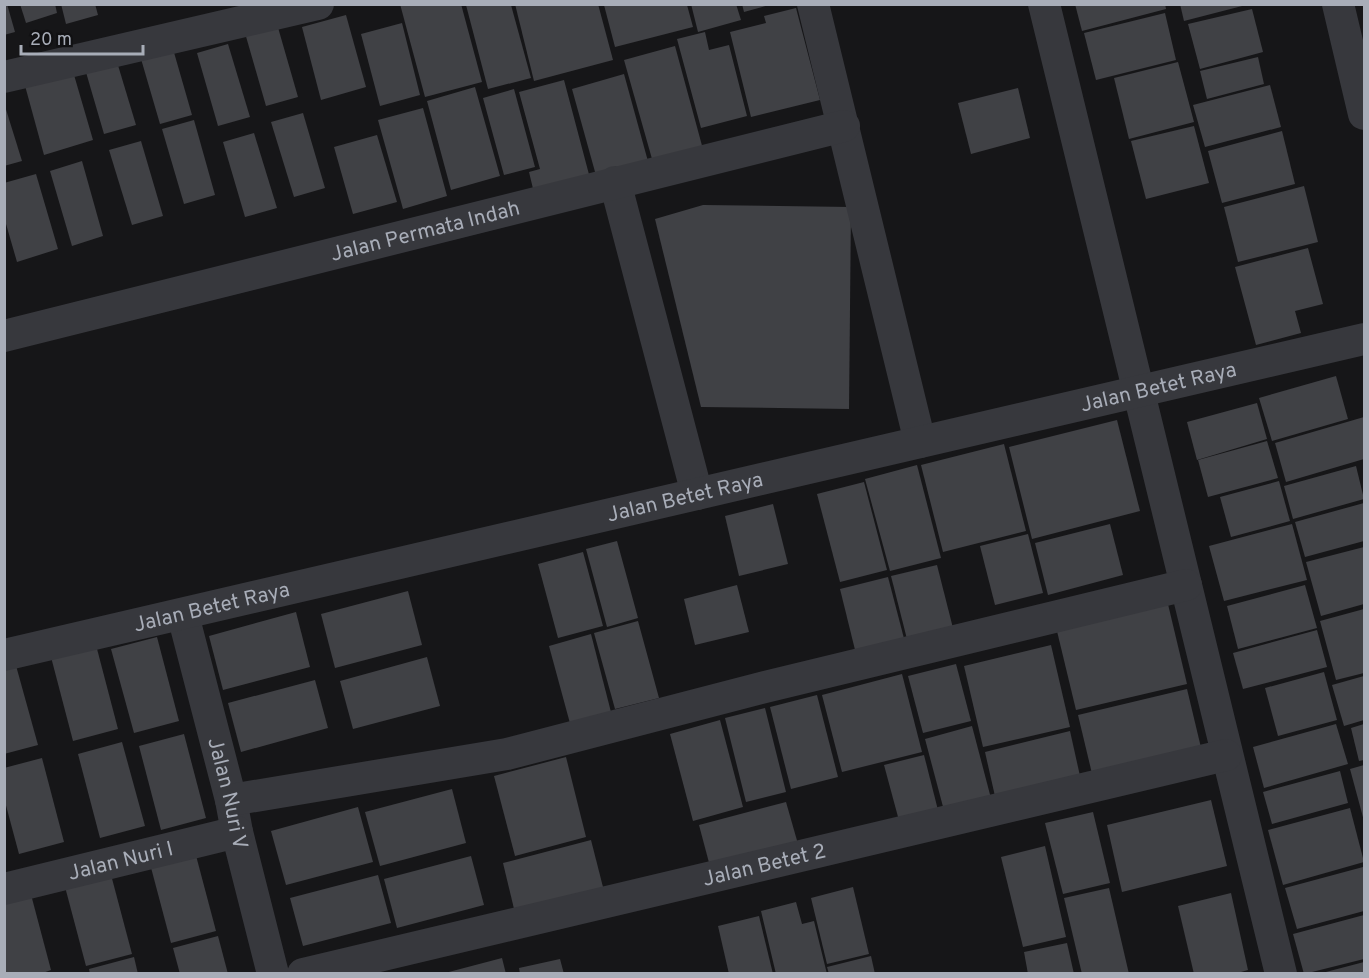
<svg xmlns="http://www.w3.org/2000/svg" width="1369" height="978" viewBox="0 0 1369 978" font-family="Overpass,sans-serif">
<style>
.building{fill:#404145}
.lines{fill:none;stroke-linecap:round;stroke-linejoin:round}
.minor{stroke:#37383d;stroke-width:32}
.labels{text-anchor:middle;stroke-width:4.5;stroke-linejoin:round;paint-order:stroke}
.street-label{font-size:21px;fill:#a8adb8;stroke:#111113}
</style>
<rect width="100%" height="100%" fill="#161618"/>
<g class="building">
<path d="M4,4h3l8,28 -11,3z"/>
<path d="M20,4h35l2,9 -31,10z"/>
<path d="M61,4h34l3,11 -32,9z"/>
<path d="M400,4h61l21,78 -57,15z"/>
<path d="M515,4h83l15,56 -79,21z"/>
<path d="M691,4h45l5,16 -43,12z"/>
<path d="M742,4h27v1l-25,7z"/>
<path d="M1075,4h90l1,5 -84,22z"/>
<path d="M1180,4h66v1l-62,16z"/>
<path d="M466,5h45l20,73 -43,11z"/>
<path d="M604,5h83l6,22 -78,20z"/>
<path d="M796,8l24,92 -69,17 -21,-85 36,-9 -2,-7z"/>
<path d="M1252,9l11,43 -63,17 -12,-45z"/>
<path d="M1165,13l11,47 -80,20 -12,-47z"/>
<path d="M346,15l20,72 -45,13 -19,-73z"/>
<path d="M402,23l18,72 -40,11 -19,-72z"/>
<path d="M277,24l21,73 -32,9 -21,-73z"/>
<path d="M705,32l4,18 20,-5 18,71 -46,12 -24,-89z"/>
<path d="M171,42l21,73 -32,9 -21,-72z"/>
<path d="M228,44l22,73 -32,9 -21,-73z"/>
<path d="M675,46l29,107 -50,13 -30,-106z"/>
<path d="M114,52l22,73 -32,9 -21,-72z"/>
<path d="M1258,57l6,27 -57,15 -7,-28z"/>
<path d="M1178,62l16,60 -65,17 -15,-61z"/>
<path d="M72,68l21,72 -49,15 -20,-73z"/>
<path d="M624,74l25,91 -52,14 -25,-90z"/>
<path d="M564,80l27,102 -56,15 -6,-25 11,-3 -21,-77z"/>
<path d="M1270,85l11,42 -76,20 -12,-42z"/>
<path d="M475,87l25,89 -49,14 -24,-89z"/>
<path d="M1018,88l12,50 -59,16 -13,-51z"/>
<path d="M514,89l21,78 -31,8 -21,-77z"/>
<path d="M4,103l18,58 -18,5z"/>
<path d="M423,108l24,88 -44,13 -25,-89z"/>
<path d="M303,113l22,75 -31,9 -23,-75z"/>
<path d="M194,120l21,75 -31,9 -22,-75z"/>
<path d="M1194,126l15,57 -63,16 -15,-58z"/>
<path d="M1282,131l13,53 -73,19 -14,-52z"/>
<path d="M254,133l23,75 -32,9 -22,-75z"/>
<path d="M377,135l20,67 -44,12 -19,-67z"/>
<path d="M141,141l22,75 -31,9 -23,-75z"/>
<path d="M82,161l21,75 -31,10 -22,-75z"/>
<path d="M36,174l22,75 -41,13 -13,-45v-34z"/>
<path d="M1304,186l14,56 -80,20 -14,-55z"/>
<path d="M703,205l148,2 -2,202 -148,-2 -46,-188z"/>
<path d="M1308,248l15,56 -28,7 6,22 -45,12 -21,-78z"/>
<path d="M1336,376l12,43 -76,22 -13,-43z"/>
<path d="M1257,403l10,36 -70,21 -10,-38z"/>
<path d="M1364,417v42l-78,23 -11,-39z"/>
<path d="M1117,420l23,91 -108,28 -23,-92z"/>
<path d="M1267,441l11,37 -70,19 -10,-37z"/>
<path d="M1004,444l22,87 -83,21 -22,-87z"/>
<path d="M917,465l24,93 -51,13 -25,-92z"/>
<path d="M1356,466l8,33 -71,20 -9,-33z"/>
<path d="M1279,481l11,40 -59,16 -11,-40z"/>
<path d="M864,482l23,88 -47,12 -23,-88z"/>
<path d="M1364,503v38l-59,16 -10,-35z"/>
<path d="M773,504l15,60 -49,12 -14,-60z"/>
<path d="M1110,524l13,51 -75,20 -13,-52z"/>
<path d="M1292,524l15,56 -83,21 -15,-55z"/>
<path d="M1028,534l15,59 -48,12 -15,-59z"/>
<path d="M617,541l21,77 -31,9 -21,-78z"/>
<path d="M1364,547v57l-43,12 -15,-54z"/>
<path d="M583,552l20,74 -45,12 -20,-74z"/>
<path d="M937,565l18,71 -46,11 -18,-71z"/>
<path d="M888,577l19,73 -49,12 -18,-73z"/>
<path d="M737,585l12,47 -54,13 -11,-46z"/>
<path d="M1305,585l12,43 -79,21 -11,-43z"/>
<path d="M408,591l14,54 -87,23 -14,-54z"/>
<path d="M1167,600l20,84 -111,26 -20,-83z"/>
<path d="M1364,609v64l-28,7 -16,-59z"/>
<path d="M296,612l14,55 -87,23 -14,-54z"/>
<path d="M638,621l21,77 -44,11 -21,-76z"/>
<path d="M1317,630l10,37 -84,22 -10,-36z"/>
<path d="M591,634l21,82 -41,11 -22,-81z"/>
<path d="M157,637l22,84 -45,12 -23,-84z"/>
<path d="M96,645l22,84 -45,12 -22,-84z"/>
<path d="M1051,645l19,82 -87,20 -19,-81z"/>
<path d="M427,657l13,49 -87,23 -13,-48z"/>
<path d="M15,662l23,83 -34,9v-89z"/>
<path d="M956,664l15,57 -48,12 -15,-57z"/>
<path d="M1324,672l13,48 -59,16 -13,-48z"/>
<path d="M902,674l20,78 -80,20 -20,-77z"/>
<path d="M1364,676v44l-20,6 -12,-41z"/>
<path d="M315,680l13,48 -87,24 -13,-49z"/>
<path d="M1187,689l16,67 -109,26 -16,-67z"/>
<path d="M817,695l21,82 -47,12 -21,-82z"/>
<path d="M765,708l21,84 -40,10 -21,-84z"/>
<path d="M720,720l23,87 -50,14 -23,-87z"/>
<path d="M1336,724l12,40 -84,24 -11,-41z"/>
<path d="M1364,724v36l-5,1 -8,-33z"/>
<path d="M972,726l21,80 -47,12 -21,-79z"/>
<path d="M1070,731l12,54 -85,20 -12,-53z"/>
<path d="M184,734l22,84 -45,12 -22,-84z"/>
<path d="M122,742l23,84 -45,12 -22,-84z"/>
<path d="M924,755l16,63 -39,10 -17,-63z"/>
<path d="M566,757l20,80 -71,19 -21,-80z"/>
<path d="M42,758l22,84 -45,12 -15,-56v-30z"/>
<path d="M1364,765v56l-14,-52z"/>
<path d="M1340,771l8,32 -76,21 -9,-32z"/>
<path d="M452,789l14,54 -86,23 -15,-54z"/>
<path d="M1211,800l16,66 -105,26 -15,-67z"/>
<path d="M786,802l14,49 -88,23 -13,-49z"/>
<path d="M358,807l15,55 -87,23 -15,-54z"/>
<path d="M1350,808l14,54 -81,23 -15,-55z"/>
<path d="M1093,812l17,71 -47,11 -18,-71z"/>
<path d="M591,840l13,51 -89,22 -12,-50z"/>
<path d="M1045,846l21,91 -43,10 -22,-90z"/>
<path d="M194,848l22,83 -45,12 -22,-83z"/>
<path d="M471,856l13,49 -87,23 -13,-49z"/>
<path d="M1363,867l1,44 -67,18 -12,-41z"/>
<path d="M110,871l22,83 -46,12 -22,-83z"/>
<path d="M378,875l13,48 -88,23 -13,-48z"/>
<path d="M29,887l22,83 -11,4h-36v-81z"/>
<path d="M853,887l16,67 -42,10 -16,-66z"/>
<path d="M1109,888l20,86h-47l-18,-76z"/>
<path d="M1231,893l17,77 -14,4h-40l-16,-68z"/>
<path d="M796,902l6,22 12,-3 13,53h-51l-15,-63z"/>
<path d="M1364,915v44l-60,15 -11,-40z"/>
<path d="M759,916l14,58h-44l-11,-48z"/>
<path d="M218,936l10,38h-48l-7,-26z"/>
<path d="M1067,943l7,31h-46l-4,-22z"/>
<path d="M871,956l4,18h-46l-2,-7z"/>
<path d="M134,957l4,17h-48l-1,-5z"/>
<path d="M502,958l4,16h-61v-1z"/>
<path d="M560,959l4,15h-44l-1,-6z"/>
<path d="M1364,962v12h-42v-1z"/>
</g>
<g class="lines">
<g class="minor">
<path d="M813,4l107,438"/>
<path d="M1044,4l237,970"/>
<path d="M1338,4l26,110"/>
<path d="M4,77l314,-73"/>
<path d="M615,182l82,312"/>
<path id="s1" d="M4,336l840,-210"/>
<path id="s2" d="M183,615l48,185 6,32 36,142"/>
<path id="s3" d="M4,655l1360,-316"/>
<path d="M231,800l276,-46 258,-67 421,-102"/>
<path id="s4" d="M4,889l233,-57"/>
<path id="s5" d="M303,974l923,-219"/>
</g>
</g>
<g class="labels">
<g class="street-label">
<text dy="7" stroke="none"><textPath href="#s1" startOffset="434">Jalan Permata Indah</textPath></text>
<text dy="7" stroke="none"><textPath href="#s3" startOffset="1185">Jalan Betet Raya</textPath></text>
<text dy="7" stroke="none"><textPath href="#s3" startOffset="699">Jalan Betet Raya</textPath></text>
<text dy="7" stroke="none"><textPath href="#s3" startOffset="213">Jalan Betet Raya</textPath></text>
<text dy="7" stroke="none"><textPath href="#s2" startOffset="184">Jalan Nuri V</textPath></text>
<text dy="7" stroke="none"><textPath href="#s4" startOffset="120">Jalan Nuri I</textPath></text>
<text dy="7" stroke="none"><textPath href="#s5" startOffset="474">Jalan Betet 2</textPath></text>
</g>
</g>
<rect width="1369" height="978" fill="none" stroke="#a8adb8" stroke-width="12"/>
<path d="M21 45v9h122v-9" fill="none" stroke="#a8adb8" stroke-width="3"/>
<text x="30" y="45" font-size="18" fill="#a8adb8" stroke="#111113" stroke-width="4.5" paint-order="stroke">20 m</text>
</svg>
